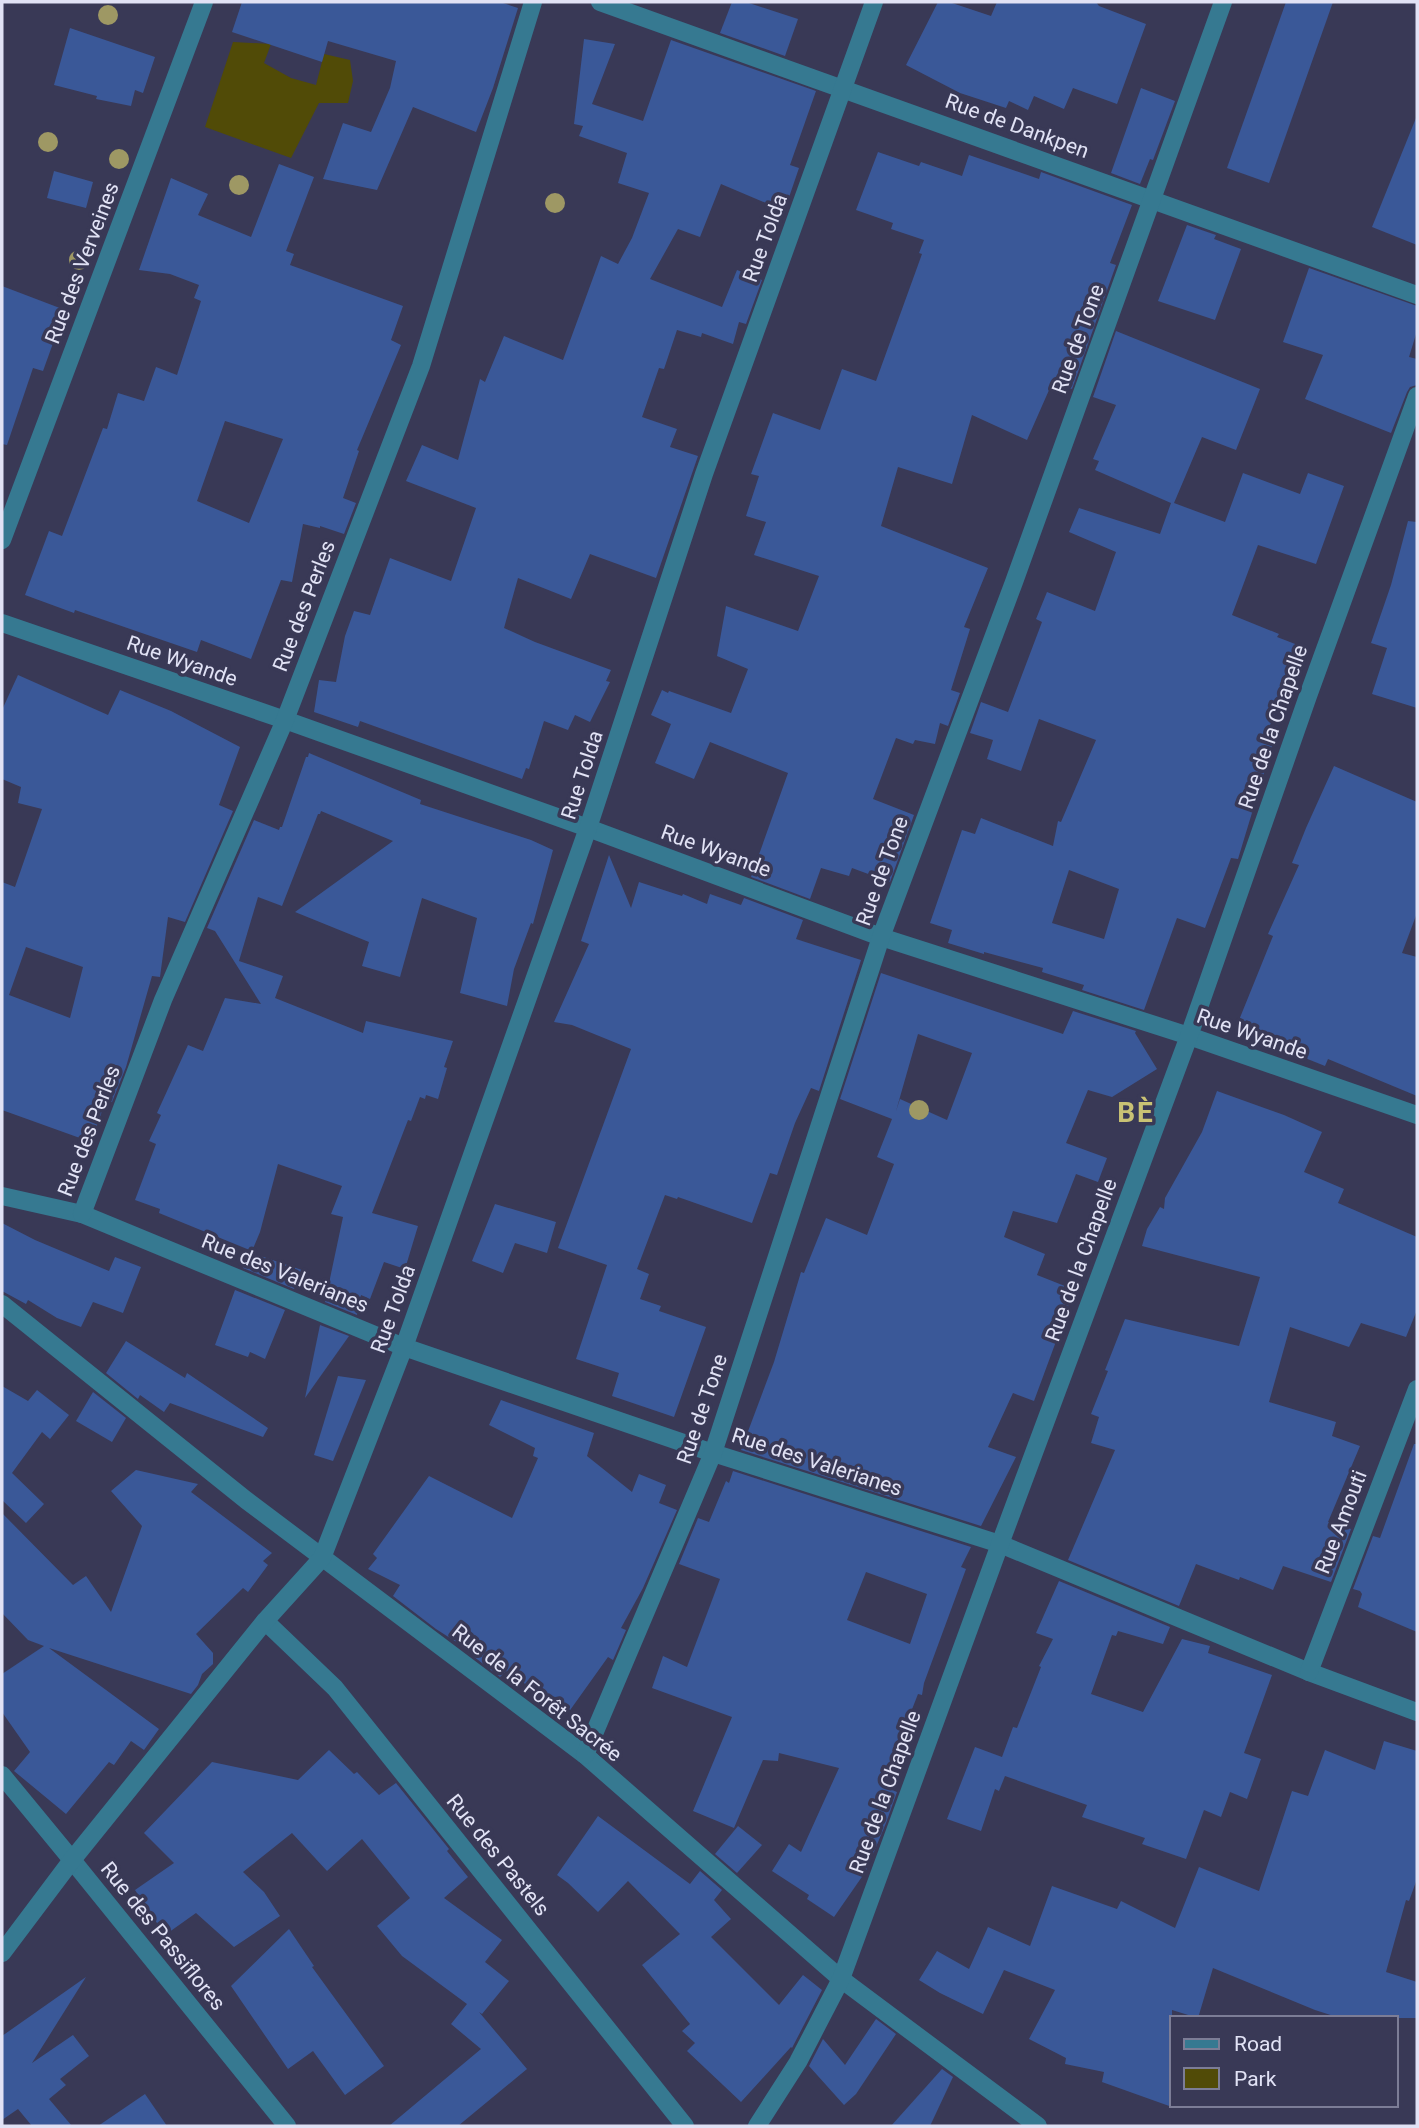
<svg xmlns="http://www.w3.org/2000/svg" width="1419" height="2128" viewBox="0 0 1419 2128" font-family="Roboto,sans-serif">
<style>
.green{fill:#514b07}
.building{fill:#3a5898;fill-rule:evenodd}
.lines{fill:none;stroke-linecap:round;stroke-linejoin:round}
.street{stroke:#367991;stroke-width:18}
.tree{fill:#9e9864}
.labels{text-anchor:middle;stroke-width:7;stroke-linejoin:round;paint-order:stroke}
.street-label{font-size:21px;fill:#e1e2f5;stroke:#393956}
.district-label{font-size:28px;font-weight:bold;letter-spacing:2px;fill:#c9c274;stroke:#393956}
</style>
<rect width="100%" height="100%" fill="#393956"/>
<path class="green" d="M233,42l38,2 -7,19 27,15 25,7 8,-31 26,6 3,21 -5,22h-29l-28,55 -86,-31z"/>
<g class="building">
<path d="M242,2h258l18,6 -25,80 -17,44 -63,-25 -36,83 -54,-11 20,-56 28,9 19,-44 6,-27 -68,-20 -6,21 -90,-30z"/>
<path d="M732,2h14l52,17 -13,37 -65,-23z"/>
<path d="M938,2h11l42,14 6,-14h99l3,4 47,18 -29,80 -44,-16 -9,21 -30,-13 -6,14 -19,-9 -3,7 -46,-15 -54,-28z"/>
<path d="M1286,2h47l-64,181 -42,-15z"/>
<path d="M70,28l85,29 -12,36 -8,-3 -4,16 -35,-7 1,-3 -43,-11z"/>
<path d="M584,39l31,5 -23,60 51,17 28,-81 145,51 -26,74 9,3 -14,41 -4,-2 -1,2 -59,-25 -21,53 -22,-8 -28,50 72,28 15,-37 25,10 -16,44 -7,-2 -6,22 -31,-11 -1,4 -24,-7 -13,39 -5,-1 -17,49 35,12 -7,18 28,9 -42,122 -66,-24 -19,45 -53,-21 -14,50 31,14 76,28 -5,11 4,1 -20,40 -15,-7 -7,15 -24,-9 -15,48 -3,-1 -4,11 -162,-58 -2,6 -44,-15 5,-32 17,2 9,-46 9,-25 16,4 20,-57 61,23 25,-73 -70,-27 16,-36 36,15 22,-81 5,3 19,-46 59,24 38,-104 17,8 14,-26 17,-45 -31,-10 9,-30 -48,-17 4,-10 -9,-2z"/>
<path d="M1141,88l34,13 -22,59 -3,-1 -10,25 -29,-11z"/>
<path d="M1416,118h1v127l-45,-18z"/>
<path d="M878,152l41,14 2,-4 41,14 7,-21 70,24 2,-7 91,33 -22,58 6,2 -44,124 -19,-8 -26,59 -55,-25 -20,69 -54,-17 -17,59 107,42 -24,59 6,2 -19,61 9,3 -12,33 -8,-3 -5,21 -20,-4 -2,4 -17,-6 -23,61 41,16 -24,67 -38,-14 -3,8 -28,-8 -11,31 -59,-22 37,-104 -78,-31 -16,37 -39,-16 16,-39 -20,-9 11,-25 6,3 1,-2 62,22 17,-44 -31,-13 9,-50 72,25 21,-55 -65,-21 12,-33 -20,-6 13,-40 -8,-2 22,-61 47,17 22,-61 34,12 46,-127 -3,-1 5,-13 -33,-11 2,-6 -37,-13z"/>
<path d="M279,164l35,13 -28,74 8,3 -4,11 113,41 -12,34 10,5 -44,105 2,1 -16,47 13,5 -12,31 -24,-8v2l-17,-4 -11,58 -11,-2 -30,79 -50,-19 -4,12 -122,-42 -1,3 -49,-18 24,-64 13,5 41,-108 4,1 11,-36 26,8 12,-34 21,8 24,-74 -7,-3 5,-13 -29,-11 -31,-4 32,-92 37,16 -10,21 53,22zM225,421l58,18 -34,84 -52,-22z"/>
<path d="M54,171l39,11 -7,26 -39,-10z"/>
<path d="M1187,225l29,10 -2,4 27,10 -26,71 -57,-19z"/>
<path d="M1309,268l108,38v25l-8,26 8,2v26l-7,2 -3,5 -16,41 -86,-34 18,-44 -40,-13z"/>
<path d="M2,286l63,24 -22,61 -10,-3 -26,77 -5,-1z"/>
<path d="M1116,331l144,58 -24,61 -34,-13 -28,66 51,19 18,-49 57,21 8,-21 36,13 -28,78 -58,-19 -26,70 47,19 -2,3 26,10 -33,78 8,2 -40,132 -7,-1 -26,70 -28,-10 -33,92 -62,-20 2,-5 -42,-13 1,-4 -59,-16v2l-36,-11 4,-13 -22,-7 32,-93 13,4 6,-16 72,28 5,-25 3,1 35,-82 -57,-21 -18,52 -34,-12 6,-19 -23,-7 11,-31 27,10 34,-90 -6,-3 11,-27 48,19 21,-59 -47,-20 10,-24 81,26 11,-31 -76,-33 4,-9 -6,-2 23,-54 -23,-8zM1069,870l50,19 -15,50 -52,-16z"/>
<path d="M1408,521l9,1v186l-45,-14 15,-46 -16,-5 20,-58z"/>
<path d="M18,675l90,40 12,-25 51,21 69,36 -21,58 14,6 -48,111 -17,-5 -8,60 -8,-1 -26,91 -14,35 -6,-2 -15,42 -89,-32v-228l13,5 27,-78 -24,-6 3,-16 -19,-8v-69zM26,947l57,20 -13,51 -61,-23z"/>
<path d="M309,753l112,47 -1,4 111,36 22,10 -20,74 -2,-1 -17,46 -7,37 -47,-13 17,-75 -55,-20 -22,79 -38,-11 7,-24 -74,-30 98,-71 -72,-30 -1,3h-2l-36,92 -24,-9 -19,64 44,15 -8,22 88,35 3,-12 87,20 -9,26 3,1 -9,31 -12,-4 -1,4 -5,-2 -9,24 -3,-1 -36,93 46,13 -13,43 -21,-7 -14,37 -9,-4 -4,20 -32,-13 18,-85 -12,-3 11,-28 -64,-22 -18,68 -8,19 -93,-38 1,-4 -25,-9 21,-56 -7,-3 12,-26 -4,-2 31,-68 15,6 22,-53 36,6 -46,-73 -8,-3 47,-108 25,10 1,-3h2l24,-70h2z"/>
<path d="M1334,766l83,36v111l-15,40 15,4v139l-89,-37 -3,7 -90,-36 38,-94 -5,-2 31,-69 -7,-2 14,-35z"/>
<path d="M609,855l22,53 8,-26 43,14 1,-2 24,10 3,-10 31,11 3,-7 59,22 -7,19 65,21 -42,131 -8,-3 -16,35 -18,52 -7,-2 -18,50 -74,-26 -1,2 -12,-4 -28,74 12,5 -9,25 21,7 -2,5 47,16 -32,90 -62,-21 7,-23 -43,-14 31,-94 -49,-17 73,-199 -59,-24 -18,-3 35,-78 -8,-3z"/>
<path d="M881,973l182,61 10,-23 63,20 -1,2 22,36 -45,28 -24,-7 -22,53 41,15 -9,24 -22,-8 -19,49 -44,-12 -9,26 41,17 -8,21 38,15 -41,111 -21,-8 -25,54 28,10 -35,69 -240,-76 33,-88 27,-90 3,1 22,-55 41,17 27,-71 -17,-7 15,-38 -52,-20zM918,1034l54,19 -25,67 -47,-21 -4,12z"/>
<path d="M1217,1091l67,24 38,17 -18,40 40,17 -6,14 79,34v73l-11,27 -45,-14 -12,24 -59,-20 -21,75 67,20 -4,14 28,10 -32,76 23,7 -20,53 -48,-16 -10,24 -33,-13 -1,3 -43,-16 -17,42 -111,-46 47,-110 -24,-7 8,-26 -8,-3 17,-43 -3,-1 20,-51 114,27 21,-69 -118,-31 5,-17 13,-22 4,2 1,-11 37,-66z"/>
<path d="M495,1204l61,18 -9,31 -32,-10 -12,30 -31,-12z"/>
<path d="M2,1223l33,17 74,31 6,-14 26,10 -18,46 -30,-11 -12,25 -24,-9 -29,-18 -2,4 -24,-13z"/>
<path d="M249,1252l53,18 -8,19 -51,-21z"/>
<path d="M235,1290l50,20 -20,49 -15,-7 -2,5 -33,-12z"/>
<path d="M320,1325l29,11 -44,62z"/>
<path d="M126,1341l59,37 2,-5 81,55 -5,9 -93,-34 -6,9 -24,-17 -2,4 -32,-26z"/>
<path d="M338,1376l28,4 -33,81 -19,-6z"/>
<path d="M2,1386l26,15 9,-11 32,25 -19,24 -8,-7 -30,41 32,31 -18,19 -24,-23z"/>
<path d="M93,1392l33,26 -14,24 -36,-21z"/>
<path d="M501,1400l93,33 -7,23 45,36 7,-18 27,11 -7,18 18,7 -34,78 -22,40 5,2 -13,30 -5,-3 -40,56 -62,-42 -6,6 -27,-21 2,-2 -39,-25 -43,-33 7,-11 -32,-16 9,-11 -4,-4 56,-78 83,42 26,-60 -5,-2 2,-8 -46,-23z"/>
<path d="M1414,1444h3v188l-59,-25 4,-13 -2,-3 -7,-2 20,-53 7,2z"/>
<path d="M136,1470l62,14 -7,8 81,61 -9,8 5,4 -20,27 -5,-4 -47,46 17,19v11l-11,10 -4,11 -7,9 -142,-46 110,81 -15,21 -13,-9 -17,24 -5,-3 -43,52 -52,-43 16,-19 -28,-40v-38l42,-28 -16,-6 -26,-27v-100l71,72 13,-9 25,36 31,-86 -31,-35z"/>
<path d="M733,1471l238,76 -10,20 5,2 -42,114 -2,12 -4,-1 -36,92 15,6 -11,31 -20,48 -32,46 -27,-18 2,-4 -37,-24 17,-27 12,8 38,-84 -60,-15 -1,8 -15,-1 -29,68 -41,-17 39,-94 -80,-29 11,-32 24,11 33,-88 -41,-15 19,-46 11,4 17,-41 3,2zM866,1572l61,22 -17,50 -63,-24z"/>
<path d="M1059,1581l111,46 -7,17 -45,-13 -2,5 -4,-1 -21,59 52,18 39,-73 28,7 -2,7 64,22 -28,78 17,6 -14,40 -17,-7 -9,25 -17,-7 -18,49 -44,-15 3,-6 -63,-21 5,-12 -82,-29 -6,15 -4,-2 -14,42 -34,-12 28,-72 27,10 11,-30 4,1 24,-61 -2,-1 14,-27 -17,-6z"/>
<path d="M1384,1741l33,10v128l-8,22 -3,-1 -20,72 31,10v36h-77l-25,-8 -102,-42 -15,50 -26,-8v97l-70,-25 2,-10 -39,-8 1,-6 -37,-19 26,-49 -51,-20 -21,44 -43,-21 -21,-13 18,-29 32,18 19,-42 42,19 22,-60 65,23 4,-8 54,27 24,-61 60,24 33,-100 16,5 17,-46 50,20z"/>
<path d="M329,1750l25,24 3,-2 22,23 17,-12 53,66 -2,2 21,26 -24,21 58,42 -17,22 24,19 -27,33 -3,-2 48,57 -69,57h-69l92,-77 -30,-25 16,-20 -65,-48 -25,-30 33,-28 -48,-59 -35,32 -35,-38 -49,39 21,20 16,24 -46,31 -38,-34 -31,22 -30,-45 39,-27 -30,-30 68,-71 86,18z"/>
<path d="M598,1816l92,68 10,-13 22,19 -8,10 17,19 -20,18 68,68 24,-30 19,15 -30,58 -1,-1 -50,55 -54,-51 8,-8 -13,-12 8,-7 -48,-59 38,-31 -52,-53 -30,31 -30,-29 -11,-8z"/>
<path d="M738,1826l24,19 -25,28 -22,-19z"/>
<path d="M289,1929l25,37 -2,1 72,99 -39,29 -32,-44 -25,18 -57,-83z"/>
<path d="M86,1977l-54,86 41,-28 16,21 -29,23 6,6 -17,14 23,27h-40l-14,-17 -16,11v-84z"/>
<path d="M876,2019l20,15 -40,60 -12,11 -35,-39 14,-27 22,26z"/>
<path d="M942,2069l11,8 -23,49h-39z"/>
<path d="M145,2094l22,32h-69z"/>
</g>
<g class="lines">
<g class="street">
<path d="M600,2l817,293"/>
<path d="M2,540l202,-538"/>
<path d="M2,623l283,97 303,108 293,109 308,99 228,79"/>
<path d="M2,1196l80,18 322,133 309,106 287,91 309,128 108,40"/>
<path d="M82,1214l81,-214 122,-280 136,-354 112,-364"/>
<path d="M2,1304l244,196 339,255 256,224 197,147"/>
<path d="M265,1621l70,67 350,438"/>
<path d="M1309,1672l108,-283"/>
<path d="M585,1755l128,-302 168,-516 133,-355 209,-580"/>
<path d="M2,1775l70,85 215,266"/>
<path d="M2,1953l70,-93 193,-239 57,-63 82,-211 184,-519 116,-354 170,-472"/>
<path d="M757,2126l41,-64 43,-83 159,-435 189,-508 119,-340 109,-300"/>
</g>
</g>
<g class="tree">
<circle cx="108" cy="15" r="10"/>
<circle cx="48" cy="142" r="10"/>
<circle cx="119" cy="159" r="10"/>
<circle cx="239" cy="185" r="10"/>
<circle cx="555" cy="203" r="10"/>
<circle cx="79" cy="260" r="10"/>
<circle cx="919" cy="1110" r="10"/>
</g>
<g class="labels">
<g class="street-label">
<text transform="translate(1017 126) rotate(20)" y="7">Rue de Dankpen</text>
<text transform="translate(765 238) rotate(-70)" y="7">Rue Tolda</text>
<text transform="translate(82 263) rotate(-69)" y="7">Rue des Verveines</text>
<text transform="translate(1078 339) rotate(-70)" y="7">Rue de Tone</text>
<text transform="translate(304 606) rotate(-69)" y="7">Rue des Perles</text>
<text transform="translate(182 661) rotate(19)" y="7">Rue Wyande</text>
<text transform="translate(1273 727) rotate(-71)" y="7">Rue de la Chapelle</text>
<text transform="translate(582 775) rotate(-72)" y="7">Rue Tolda</text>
<text transform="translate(716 851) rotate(20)" y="7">Rue Wyande</text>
<text transform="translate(882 871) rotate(-70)" y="7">Rue de Tone</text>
<text transform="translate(1252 1034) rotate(19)" y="7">Rue Wyande</text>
<text transform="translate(89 1131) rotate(-69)" y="7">Rue des Perles</text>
<text transform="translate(1081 1260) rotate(-70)" y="7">Rue de la Chapelle</text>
<text transform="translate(285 1273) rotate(22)" y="7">Rue des Valerianes</text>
<text transform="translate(393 1309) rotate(-70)" y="7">Rue Tolda</text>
<text transform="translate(702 1409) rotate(-71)" y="7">Rue de Tone</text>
<text transform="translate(817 1462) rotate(18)" y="7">Rue des Valerianes</text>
<text transform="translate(1341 1522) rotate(-69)" y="7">Rue Amouti</text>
<text transform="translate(537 1693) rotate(38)" y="7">Rue de la Forêt Sacrée</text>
<text transform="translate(885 1792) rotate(-70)" y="7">Rue de la Chapelle</text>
<text transform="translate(498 1855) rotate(51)" y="7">Rue des Pastels</text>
<text transform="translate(163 1936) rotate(51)" y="7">Rue des Passiflores</text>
</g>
<g class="district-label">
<text x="1136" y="1122">BÈ</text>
</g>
</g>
<rect width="1419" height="2128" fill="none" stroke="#e1e2f5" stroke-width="7"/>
<rect x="1170" y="2016" width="228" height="91" fill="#393956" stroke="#7c7d96" stroke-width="2"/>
<rect x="1184" y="2039" width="35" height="10" fill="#367991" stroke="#7c7d96" stroke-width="2"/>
<text x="1234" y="2051" font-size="21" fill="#e1e2f5">Road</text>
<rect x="1184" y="2068" width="35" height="21" fill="#514b07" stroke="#7c7d96" stroke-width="2"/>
<text x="1234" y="2086" font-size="21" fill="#e1e2f5">Park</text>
</svg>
